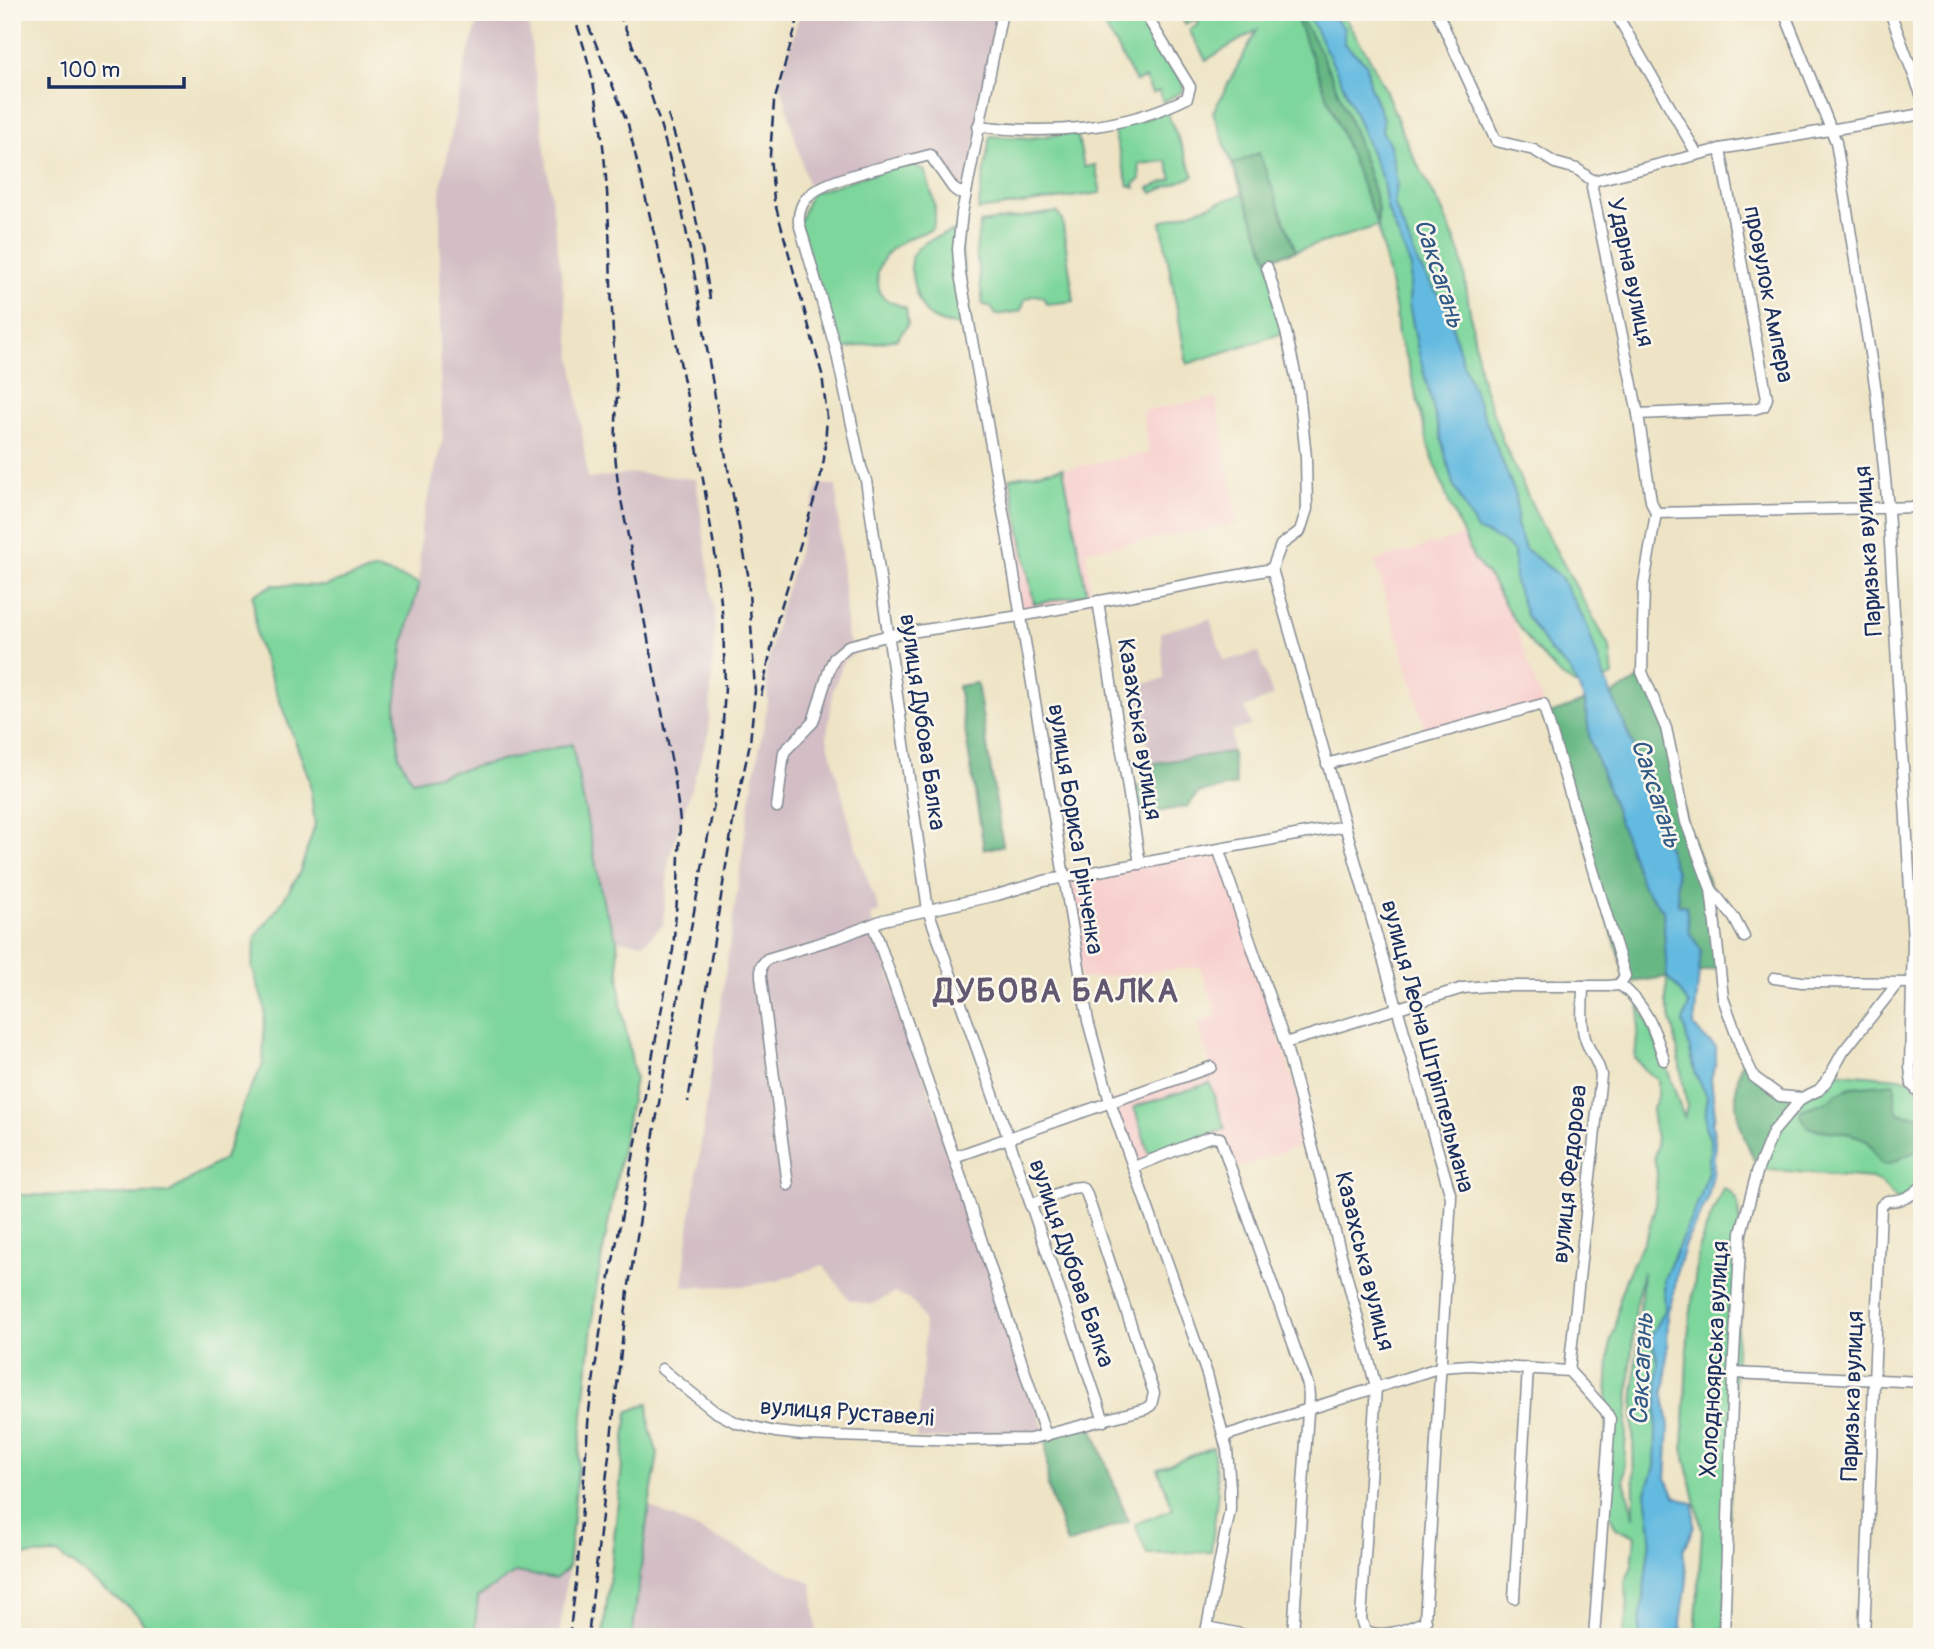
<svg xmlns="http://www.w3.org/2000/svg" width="1934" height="1649" viewBox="0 0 1934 1649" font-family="Pangolin,sans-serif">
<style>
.built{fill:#f7d0ce}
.industrial{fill:#d2bec4}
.green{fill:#7dd69b;stroke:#4c827c;stroke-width:2;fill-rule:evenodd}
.forest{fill:#66b783;stroke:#407370;stroke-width:2}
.water{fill:#63bae0;stroke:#3f749f;stroke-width:2}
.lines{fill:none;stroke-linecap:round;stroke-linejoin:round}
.minor-casing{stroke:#848a92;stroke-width:13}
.minor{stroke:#fff;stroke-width:10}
.rail{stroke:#1b2f5e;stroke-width:2.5;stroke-dasharray:10 5;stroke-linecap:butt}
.labels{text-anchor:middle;stroke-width:5;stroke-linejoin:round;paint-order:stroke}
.street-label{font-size:24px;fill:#1b2f5e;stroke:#fbf7ec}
.water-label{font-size:26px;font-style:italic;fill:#315985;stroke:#fbf7ec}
.district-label{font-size:32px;font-weight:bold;letter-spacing:2px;fill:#625871;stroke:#fbf7ec}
</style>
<rect width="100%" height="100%" fill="#fbf7ec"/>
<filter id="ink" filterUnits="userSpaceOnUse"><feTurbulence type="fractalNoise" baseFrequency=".0143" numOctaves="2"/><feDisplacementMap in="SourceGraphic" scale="14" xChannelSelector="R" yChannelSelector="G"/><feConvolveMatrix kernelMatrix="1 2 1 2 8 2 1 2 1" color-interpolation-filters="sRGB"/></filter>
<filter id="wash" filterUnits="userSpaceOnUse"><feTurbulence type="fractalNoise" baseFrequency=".00686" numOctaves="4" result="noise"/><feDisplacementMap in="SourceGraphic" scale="28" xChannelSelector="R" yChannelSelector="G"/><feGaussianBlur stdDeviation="1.57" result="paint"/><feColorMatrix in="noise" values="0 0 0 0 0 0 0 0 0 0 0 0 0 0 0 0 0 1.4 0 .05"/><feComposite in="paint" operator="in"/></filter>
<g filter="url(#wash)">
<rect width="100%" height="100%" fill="#eee4c5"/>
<g class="built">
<path d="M1216,398l22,126 -152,27 6,50 -72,15 -22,-135 151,-28 -7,-42z"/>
<path d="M1464,535l10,24 16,18 22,40 31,87 -116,31 -52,-174z"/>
<path d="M1219,851l94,291 -81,27 -12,-31 -86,29 -24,-65 101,-35 -14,-42 20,-11 -17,-47 -120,12 -17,-102z"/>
</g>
<g class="industrial">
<path d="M481,12h46l61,467 47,-6 61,6 19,139 -6,113 -40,128 -6,66 -19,18 -27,-3 -13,-34 -32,-162 -160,37 -13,-24 -3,-52 7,-59 16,-63 2,-56 22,-89 -3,-63v-183l25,-129z"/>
<path d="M800,12h202l-36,180h-8l-28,-36 -121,33 -29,-107z"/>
<path d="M819,484l17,2 12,152 6,16 -10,6 -11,31 -6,47 31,116 22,58 -10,3 3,10 173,511 -129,3 8,-105 -2,-15 -5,-11 -10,-9 -14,-6 -23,12 -22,-5 -26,-35 -46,16 -30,5 -64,1 5,-52 61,-429 19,-105 -2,-32 12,-52z"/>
<path d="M1210,619l14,42 34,-9 15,44 -28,12 6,18 -19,5v21l-78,11 -4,-4 -16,-73 30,-7 -3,-47z"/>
<path d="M649,1506l163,78 5,53h-185z"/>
<path d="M568,1568l-9,69h-85l3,-40 40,-25 38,7z"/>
</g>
<g class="green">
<path d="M1097,12h38l48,71v8l-20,11 -4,-11 -7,2 -7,-15 -9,4z"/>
<path d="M1178,12h129l4,6 30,62 42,101 4,27 24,59 -2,37 9,46 35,134 24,45 25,12 13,11v30l35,69 20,19 8,16 -19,-12 -25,-27 -22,-30 -22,-39 -16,-19 -24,-54 -20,-54 -22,-89 -10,-25 -2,-26 -18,-85 -110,33 18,73 -99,32 -26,-142 82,-28 -30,-82 44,-82 -51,30 -17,-30 10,-6 -3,-5 -11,5zM1295,14c29,50 55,101 72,157 6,17 12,34 11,53z"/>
<path d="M1328,12h13l25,40 18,35 26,63 33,62 18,43 19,120 23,67 35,76 72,130 3,28 -8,3 -19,-55 -26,-48 -35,-27 -8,-24 -1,-29 -53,-132 -16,-56 -28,-42 -25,-62 3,-21 -7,-38 -8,-14 1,-12 -14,-35 -2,-20 -23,-20z"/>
<path d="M1167,112l27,64 -42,17 -3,-5 23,-9 -5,-18 -28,3 1,16 -6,4 1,4 -7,-3 -15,-56z"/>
<path d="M1077,132l7,35 11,-2 6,28 -123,17 12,-74 40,2z"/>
<path d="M907,162l18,9c5,18 16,42 6,59 -22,7 -46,16 -53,41 -2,6 1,16 2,23l8,7 18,7 2,16 -11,15 -61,11 -37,-127 12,-30z"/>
<path d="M1057,212l5,7 12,82 -27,3 -4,-7 -7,-2 -11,4 -4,12 -25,4 -6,-9 -7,-1 -7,-55 4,-27z"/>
<path d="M960,229l9,95c-36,4 -49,-10 -56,-43 -1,-9 -5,-19 0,-27 9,-14 32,-20 47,-25z"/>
<path d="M1063,468l24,126 -53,10 -24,-126z"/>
<path d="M376,569l43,14 -16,63 -7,59 3,52 13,24 160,-37 32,162 13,34 4,65 14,73 -40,217 -27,273 -13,11 -39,-7 -38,25 -4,40h-322l-15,-23 -79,-60 -46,2v-361l85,1 71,-3 57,-35 21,-60 17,-33 2,-57 -13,-41 4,-31 24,-31 19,-31 16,-49 -6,-47 -52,-137 -4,-46 20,-10 52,1z"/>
<path d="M1667,977l9,9 13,19 -6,17 13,53 11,20 -2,32 6,14 -3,31 -8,26 -36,81 1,32 -14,26 7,26 1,15 -4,89 -9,26 5,38 -12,101 2,5h-18l5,-33 -3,-22 7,-16 3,-30 -19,-8 -8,-17 -1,-115 3,-53 6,-18 3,-27 8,-22 21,-44 7,-25 2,-34 -3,-17 3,-9 -5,-37 6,-13v-18l-13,-9 -10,-12 5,-53 30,72 14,41 3,-12 -13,-76 -8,-27zM1643,1271l-10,136 1,111 -10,-38 1,-32 10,-140z"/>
<path d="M1832,1072l78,7 12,16v91l-24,15 -17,-18 -9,-5 -114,-9 15,-37 29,-34 17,-8z"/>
<path d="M1210,1083l15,46 -76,25 -15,-47z"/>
<path d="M1723,1188c19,6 16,28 18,45l-17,404h-29l7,-107 -19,-82 5,-113 11,-89z"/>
<path d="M648,1403l2,26 8,26 -9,51 -17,131h-29l25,-225z"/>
<path d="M1213,1447l5,43 -7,62 -64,2 -12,-30 38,-15 -15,-40z"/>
</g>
<g class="forest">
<path d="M1294,12c27,24 73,149 82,187 2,8 2,18 2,27z"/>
<path d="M1259,153l37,98 -28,8 -36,-95z"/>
<path d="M1643,677l17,33 26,112 25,67 8,79 -21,5 3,-23 -12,-18 -3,-26 -8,-1 -2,-33 -45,-131 -19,-46z"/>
<path d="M977,683l26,163 -19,3 -26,-163z"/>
<path d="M1585,701l5,39 53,146 20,24 4,67 -48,7 6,-8 -78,-261z"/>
<path d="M1232,752l4,33 -38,8 -10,13 -48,9 -4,-29 20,-5 -2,-18z"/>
<path d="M1744,1056c14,29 25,39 58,42l-29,34 -15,37c-19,-43 -31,-66 -14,-113z"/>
<path d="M1895,1083v24l5,7 22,3v34c-14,0 -24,11 -37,14 -12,-7 -10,-20 -21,-26 -16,-9 -38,-6 -56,-12l-8,-13 1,-4 29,-10 7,-7 14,-6z"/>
<path d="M1091,1424l37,97 -61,23 -19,-57 -2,-51z"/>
</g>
<path class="water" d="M1307,12h21l16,16v16l23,20 2,20 14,35 -1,12 8,14 7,38 -3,21 25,62 28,42 16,56 53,132 1,29 8,24 35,27 26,48 19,55 26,62 45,131 2,33 8,1 3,26 12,18 -7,76 10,12 12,9v18l-5,13 4,37 -3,9 3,17 -2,33 -6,27 -22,43 -7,22 -4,27 -6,18 -2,69 -3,11 6,35 -3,53 9,17 19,8v23l-11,23 4,30 -6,42 1,15h-41l-2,-5 12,-101 -5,-38 9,-26 3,-104 -7,-27 14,-25 -1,-32 36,-81 8,-26 3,-31 -6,-14 2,-31 -11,-21 -13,-53 6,-17 -13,-19 -9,-9 -4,-67 -20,-24 -53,-146 -5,-39 -15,-31 -20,-19 -24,-36 -11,-33 -1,-30 -12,-11 -25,-11 -24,-46 -35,-134 -9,-46 2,-37 -24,-59 -4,-27 -42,-101z"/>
</g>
<g filter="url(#ink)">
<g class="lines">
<g class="minor-casing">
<g id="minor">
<path d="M1002,12l-40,201 -4,36 2,25 48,265 80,482 22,81 97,272 20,76 3,37v23l-25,127"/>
<path d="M1437,12l59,129 38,9 21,13 22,6 16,12"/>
<path d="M1615,12l82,142"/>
<path d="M1784,12l52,130 40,249 12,117 25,433 -3,126 2,18 10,10"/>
<path d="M1890,12l32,85"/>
<path d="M978,126c70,9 146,4 209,-28l3,-11 -46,-75"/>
<path d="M1593,181l-1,7 46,226 13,87 5,12 -12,71 -2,88 24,56 20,94 25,67 23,29 10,19"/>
<path d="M1593,181l127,-32 202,-35"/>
<path d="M966,192h-8l-5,-4 -23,-33c-28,8 -100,22 -119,39 -9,7 -13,18 -12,29l37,127 25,117 5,13 62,430 80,227 96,284"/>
<path d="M1267,267l19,65 13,59 7,66 1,52 -7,22 -19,14 -9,24 179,628 -27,440"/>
<path d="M1638,414l116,-5 10,-3 3,-8 -47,-249"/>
<path d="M1656,513l266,-6"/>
<path d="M1098,601l42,263"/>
<path d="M777,807l7,-55 29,-30 17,-55 5,-10 13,-11 42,-11 130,-19 252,-47"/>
<path d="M1219,851l66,192 91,344 -15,232 4,12c21,8 41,-2 61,-10"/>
<path d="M1711,889l12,109 21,58 10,21 26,19 22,2 17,-8 9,-11 15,-27 54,-68"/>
<path d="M873,925l81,232 92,279"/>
<path d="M1774,978l28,4 111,1"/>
<path d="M1619,984c26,19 36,46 45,76"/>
<path d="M1285,1043l178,-55 25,-2h120l11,-1 6,-9 -82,-272 -216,60"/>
<path d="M954,1157l257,-90"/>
<path d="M1134,1167l70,-28 6,-2 10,1 88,247 1,12 -16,237 -3,3"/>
<path d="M788,1185l-27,-208v-11l6,-7 73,-22 43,-17 114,-25 47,-14 301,-55"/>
<path d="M662,1369l52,42 23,12 38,9 27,3 161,5 67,-1 115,-30 6,-4 3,-12 -68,-201 -5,-5 -10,1 -41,17"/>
<path d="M1569,1371l32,-296c-3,-15 -12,-23 -16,-37 -5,-15 -2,-36 -2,-52"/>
<path d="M1733,1373l189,9"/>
<path d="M1224,1436l217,-69 28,-2 100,6 36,39 5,9 -16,218"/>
<path d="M1514,1598l14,-230"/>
<path d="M1208,1627l47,10"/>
<path d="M1724,1637l9,-264 8,-140 17,-64 15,-37 29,-34"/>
<path d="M1864,1637l17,-431 6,-5c15,0 24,-4 35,-15"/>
</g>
</g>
<use href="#minor" class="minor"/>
<g class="rail">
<path d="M572,12c48,123 32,259 46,388"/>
<path d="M583,12l45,112 30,126 44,223 15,93 6,55 2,66 -3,53 -9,69 -50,270 -35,212 -40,346"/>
<path d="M618,12c51,109 71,225 90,343 12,73 26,146 40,219l7,117 -5,52 -17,79 -45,280"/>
<path d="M668,115c20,60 33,121 42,184"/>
<path d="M761,696l17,-79 41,-133 5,-25 3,-42 -5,-43 -48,-174 -4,-45 4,-53 26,-90"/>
<path d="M569,1637l8,-61 12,-165 14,-98 70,-363 5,-63 2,-66 -6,-47 -56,-290 -3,-30 2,-62"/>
</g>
</g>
</g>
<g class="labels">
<g class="street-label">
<text transform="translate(1631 272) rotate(78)" y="8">Ударна вулиця</text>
<text transform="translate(1769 294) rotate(79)" y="8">провулок Ампера</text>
<text transform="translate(1868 551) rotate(-94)" y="8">Паризька вулиця</text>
<text transform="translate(923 722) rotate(82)" y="8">вулиця Дубова Балка</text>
<text transform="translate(1140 729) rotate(81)" y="8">Казахська вулиця</text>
<text transform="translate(1076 829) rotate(81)" y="8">вулиця Бориса Грінченка</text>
<text transform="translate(1428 1046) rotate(75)" y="8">вулиця Леона Штріппельмана</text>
<text transform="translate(1569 1174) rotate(-84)" y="8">вулиця Федорова</text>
<text transform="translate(1365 1261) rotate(76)" y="8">Казахська вулиця</text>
<text transform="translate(1072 1263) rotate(71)" y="8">вулиця Дубова Балка</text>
<text transform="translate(1714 1359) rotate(-87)" y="8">Холодноярська вулиця</text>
<text transform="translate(1852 1396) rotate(-88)" y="8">Паризька вулиця</text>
<text transform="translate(847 1412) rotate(4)" y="8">вулиця Руставелі</text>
</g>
<g class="water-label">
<text transform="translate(1440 273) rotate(72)" y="9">Саксагань</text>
<text transform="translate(1657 793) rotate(72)" y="9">Саксагань</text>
<text transform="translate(1641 1369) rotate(-87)" y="9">Саксагань</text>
</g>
<g class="district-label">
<text x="1057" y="1002">ДУБОВА БАЛКА</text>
</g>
</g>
<rect width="1934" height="1649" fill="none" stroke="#fbf7ec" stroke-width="42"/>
<path d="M49 77v10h135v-10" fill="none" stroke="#1b2f5e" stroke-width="3.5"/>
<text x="60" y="77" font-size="21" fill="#1b2f5e" stroke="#fbf7ec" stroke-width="5" paint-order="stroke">100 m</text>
</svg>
